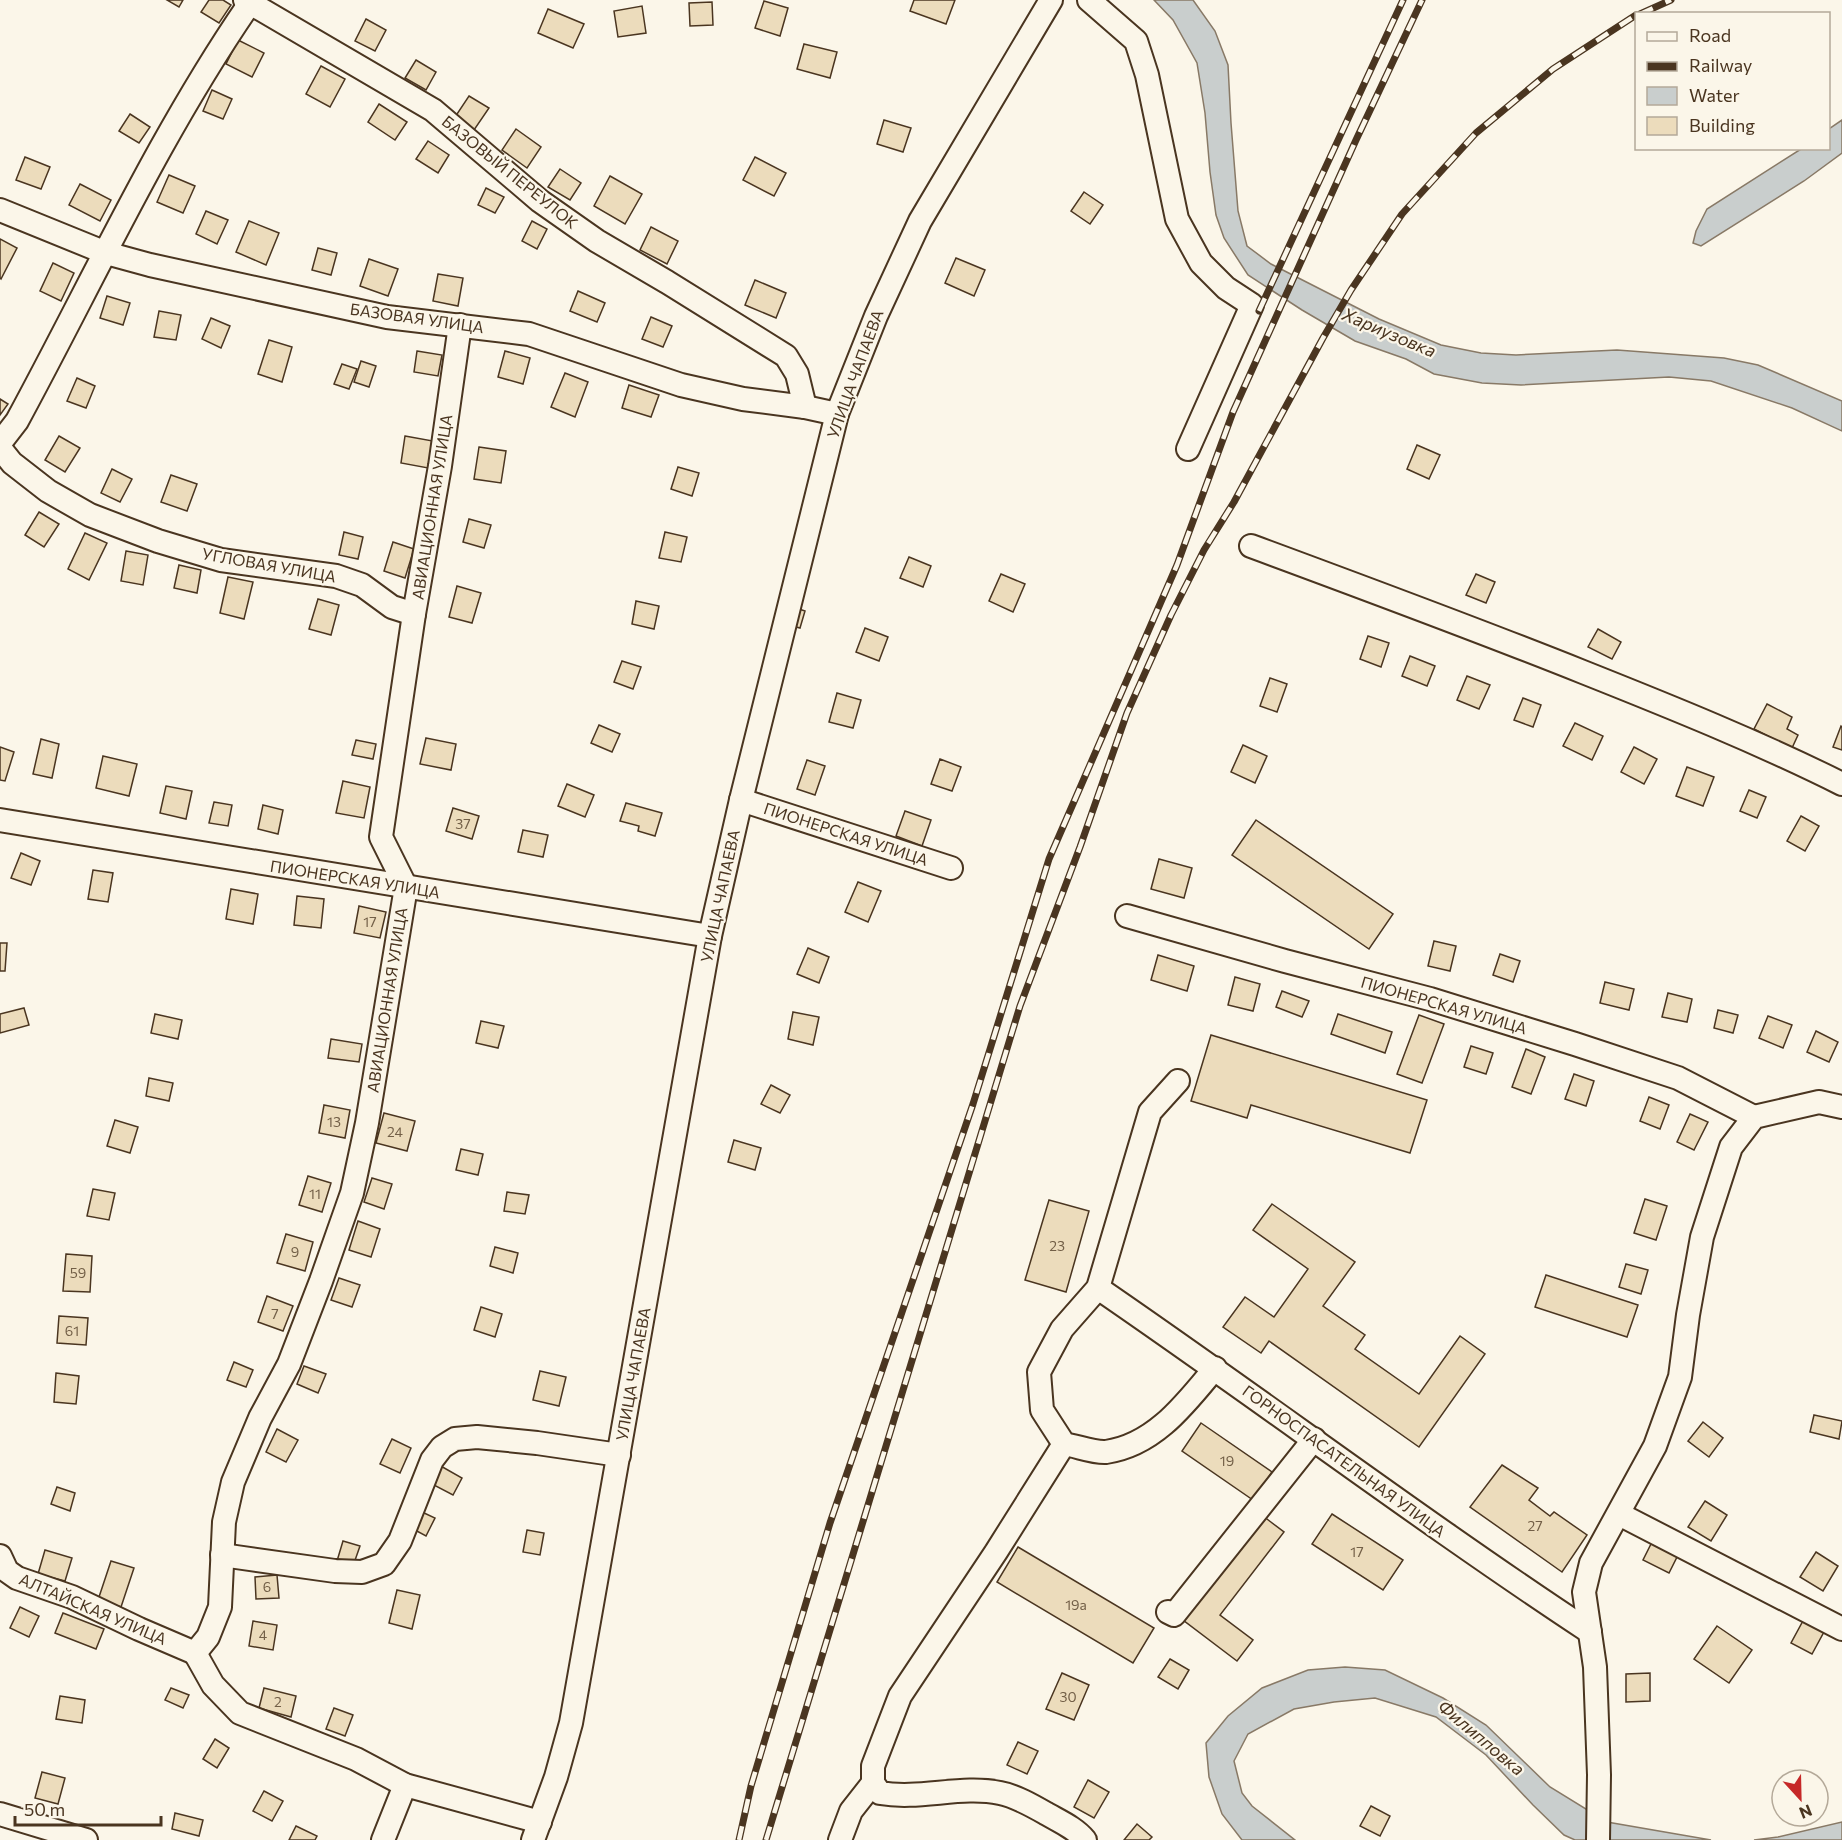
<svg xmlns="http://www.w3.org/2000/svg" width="1842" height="1840" viewBox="0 0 1842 1840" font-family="Commissioner,sans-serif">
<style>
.water{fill:#c9cecd;stroke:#887966;stroke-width:1.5}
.building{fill:#ecdcbc;stroke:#4a3520;stroke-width:1.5}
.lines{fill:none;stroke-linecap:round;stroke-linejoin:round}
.minor-casing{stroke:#4a3520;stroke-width:26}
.minor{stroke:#fbf6e9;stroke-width:22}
.rail-casing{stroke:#4a3520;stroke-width:7}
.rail{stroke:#fbf6e9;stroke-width:4.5;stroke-dasharray:14;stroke-linecap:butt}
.labels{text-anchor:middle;stroke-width:4.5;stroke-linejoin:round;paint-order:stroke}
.number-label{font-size:14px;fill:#725f47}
.street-label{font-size:16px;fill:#4a3520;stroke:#fbf6e9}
.water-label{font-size:18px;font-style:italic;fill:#4a3520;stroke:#fbf6e9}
</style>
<rect width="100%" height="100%" fill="#fbf6e9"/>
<g class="water">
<path d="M1154,0h39l22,31 13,34 3,58 7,88 9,35 24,18 108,55 62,26 40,8 35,2 101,-5 107,8 34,7 84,36v30l-50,-23 -81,-27 -42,-4 -148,8 -39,-2 -48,-9 -28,-15 -51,-18 -53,-31 -54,-35 -24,-37 -8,-23 -6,-43 -5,-59 -8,-50 -24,-43z"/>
<path d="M1842,120v33l-38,28 -103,65 -8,-3 3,-12 11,-22 94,-60 27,-1 1,-19z"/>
<path d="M1345,1667l40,3 58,28 43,27 64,62 57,35 104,18h-136l-11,-5 -31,-30 -47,-50 -50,-38 -61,-19 -41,4 -40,7 -46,25 -14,27 8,32 10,13 43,34h-53l-20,-26 -13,-37 -3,-34 22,-27 34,-28 46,-18z"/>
<path d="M1842,1822v18h-88l24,-3z"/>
</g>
<g class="building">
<path d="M167,0h16l-4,7z"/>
<path d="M209,0h14l8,5 -12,18 -18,-11z"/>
<path d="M914,0h41l-9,24 -36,-13z"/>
<path d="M764,1l24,7 -8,28 -25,-8z"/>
<path d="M712,2l1,23 -23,1 -1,-23z"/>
<path d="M642,6l4,27 -28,4 -4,-26z"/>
<path d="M548,9l36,15 -11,24 -35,-15z"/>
<path d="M366,19l20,11 -11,21 -20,-10z"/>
<path d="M238,40l26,13 -12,24 -26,-13z"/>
<path d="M804,44l33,8 -7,26 -33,-9z"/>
<path d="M416,60l20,12 -10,18 -21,-12z"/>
<path d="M321,66l24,13 -15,28 -24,-13z"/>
<path d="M212,90l20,9 -9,20 -20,-8z"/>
<path d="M469,96l20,12 -15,22 -19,-13z"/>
<path d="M379,104l28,18 -12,18 -27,-18z"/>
<path d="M130,114l20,13 -11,16 -20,-12z"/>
<path d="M884,120l27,8 -8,24 -26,-8z"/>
<path d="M516,129l25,18 -14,21 -25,-18z"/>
<path d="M428,141l21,14 -11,18 -22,-14z"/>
<path d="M25,157l25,10 -9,22 -25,-9z"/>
<path d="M755,157l31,16 -12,23 -31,-16z"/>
<path d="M560,169l21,14 -11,17 -22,-13z"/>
<path d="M169,175l26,11 -12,27 -26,-11z"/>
<path d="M610,176l32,18 -17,30 -31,-18z"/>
<path d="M80,184l31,16 -11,21 -31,-16z"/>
<path d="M486,188l18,9 -9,16 -17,-8z"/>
<path d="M1084,192l19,13 -13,19 -19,-13z"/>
<path d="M206,211l22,9 -11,24 -21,-10z"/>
<path d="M249,221l30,12 -13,32 -30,-13z"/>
<path d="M532,221l15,8 -10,20 -15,-8z"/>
<path d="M651,227l27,14 -11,23 -27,-14z"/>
<path d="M0,239l17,9 -16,31 -1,-1z"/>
<path d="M318,248l19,5 -6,22 -19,-5z"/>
<path d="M956,258l29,12 -11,26 -29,-13z"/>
<path d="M369,259l29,10 -10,27 -28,-10z"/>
<path d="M53,263l21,10 -13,28 -21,-10z"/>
<path d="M438,274l25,4 -5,28 -25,-5z"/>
<path d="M755,280l31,13 -10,25 -31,-13z"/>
<path d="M578,291l27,12 -8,19 -27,-11z"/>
<path d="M107,296l23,7 -7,22 -23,-7z"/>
<path d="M159,311l22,4 -5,25 -22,-3z"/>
<path d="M651,317l21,9 -9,21 -21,-8z"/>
<path d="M211,318l19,8 -9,22 -19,-9z"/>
<path d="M269,340l23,7 -10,35 -24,-8z"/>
<path d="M417,351l25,4 -4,21 -24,-4z"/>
<path d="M505,351l25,7 -7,26 -25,-7z"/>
<path d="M361,361l15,5 -7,21 -15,-5z"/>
<path d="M342,364l15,5 -8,20 -15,-5z"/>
<path d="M565,373l23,9 -13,35 -24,-10z"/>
<path d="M77,378l18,8 -9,22 -19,-7z"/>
<path d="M629,385l30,10 -8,22 -29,-9z"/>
<path d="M0,399l8,5 -8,11z"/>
<path d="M59,436l21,12 -15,24 -20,-12z"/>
<path d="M405,436l28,5 -5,27 -27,-5z"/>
<path d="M1417,445l23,10 -11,24 -22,-10z"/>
<path d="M479,447l27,4 -5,32 -27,-4z"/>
<path d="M678,467l21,6 -7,23 -21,-7z"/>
<path d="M112,469l20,10 -12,23 -19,-9z"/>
<path d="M171,475l26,9 -10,27 -26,-9z"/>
<path d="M39,512l20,12 -15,23 -19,-12z"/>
<path d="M469,519l22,6 -7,23 -21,-6z"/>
<path d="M344,532l19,5 -5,22 -19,-4z"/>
<path d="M665,532l22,5 -6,25 -22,-4z"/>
<path d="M85,533l22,10 -18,37 -21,-11z"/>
<path d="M393,542l21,7 -9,29 -21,-7z"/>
<path d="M126,551l22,4 -5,30 -22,-4z"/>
<path d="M909,557l22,9 -8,21 -23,-9z"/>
<path d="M179,565l22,5 -4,23 -23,-5z"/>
<path d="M1001,574l24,10 -12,28 -24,-11z"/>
<path d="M1476,574l19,8 -9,21 -20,-8z"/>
<path d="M228,577l25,5 -9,37 -24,-6z"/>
<path d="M457,586l24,7 -9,30 -23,-6z"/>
<path d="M795,593l9,2 -5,14 6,2 -5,17 -15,-4z"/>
<path d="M318,599l21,6 -8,30 -22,-6z"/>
<path d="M636,601l23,5 -5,23 -22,-5z"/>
<path d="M865,628l23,9 -9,24 -23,-9z"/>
<path d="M1598,629l23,13 -9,17 -24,-12z"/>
<path d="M1368,636l21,7 -8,24 -21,-8z"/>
<path d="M1410,656l25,10 -8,20 -25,-10z"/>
<path d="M622,661l19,6 -8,22 -19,-7z"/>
<path d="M1467,676l23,9 -11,24 -22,-9z"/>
<path d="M1270,678l17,6 -10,28 -17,-6z"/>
<path d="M837,693l24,7 -8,28 -24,-6z"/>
<path d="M1523,698l18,7 -8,22 -19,-7z"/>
<path d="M1767,704l25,13 -5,12 11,6 -6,13 -38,-19z"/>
<path d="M1575,723l28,13 -11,24 -29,-14z"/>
<path d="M599,725l21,9 -8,18 -21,-9z"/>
<path d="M1841,726l1,1v23l-9,-3z"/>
<path d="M426,738l30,6 -5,26 -31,-6z"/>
<path d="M41,739l18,5 -7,34 -19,-4z"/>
<path d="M356,740l20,4 -3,15 -21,-4z"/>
<path d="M1243,745l24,11 -12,27 -24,-11z"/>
<path d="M0,747l14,5 -9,29 -5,-1z"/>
<path d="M1634,747l23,12 -13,25 -23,-12z"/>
<path d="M103,756l34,8 -8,32 -33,-8z"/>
<path d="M940,759l21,8 -9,24 -21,-7z"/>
<path d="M807,760l18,6 -10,29 -18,-6z"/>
<path d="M1687,767l27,10 -11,29 -27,-10z"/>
<path d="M343,781l27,6 -6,31 -28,-5z"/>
<path d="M567,784l27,11 -9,22 -27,-11z"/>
<path d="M166,786l26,5 -6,28 -26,-6z"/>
<path d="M1749,790l17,7 -9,21 -17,-7z"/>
<path d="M214,802l18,3 -4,21 -19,-3z"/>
<path d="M626,803l36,10 -7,23 -17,-5 1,-5 -19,-5z"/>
<path d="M263,805l20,5 -5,24 -20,-5z"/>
<path d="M453,808l26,8 -7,23 -26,-8z"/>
<path d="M905,811l26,9 -9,26 -26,-10z"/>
<path d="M1801,816l18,10 -14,25 -18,-10z"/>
<path d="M1256,820l137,94 -24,35 -137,-94z"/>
<path d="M523,830l25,5 -5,22 -25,-5z"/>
<path d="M21,853l19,8 -9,24 -20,-7z"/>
<path d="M1159,859l33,9 -8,30 -33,-9z"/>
<path d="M93,870l20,3 -5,29 -20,-3z"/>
<path d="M858,882l23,9 -13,31 -23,-10z"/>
<path d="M231,889l27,5 -5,30 -27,-5z"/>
<path d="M297,896l27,3 -3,29 -27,-3z"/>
<path d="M359,906l27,6 -6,26 -26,-5z"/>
<path d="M1434,941l22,5 -6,25 -22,-5z"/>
<path d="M0,943h7l-2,28h-5z"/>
<path d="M808,948l21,9 -10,26 -22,-9z"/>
<path d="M1500,954l20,7 -7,21 -20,-7z"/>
<path d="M1158,955l36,11 -7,25 -36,-11z"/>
<path d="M1235,977l25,7 -7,27 -25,-6z"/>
<path d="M1605,982l29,7 -5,21 -29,-7z"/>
<path d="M1282,991l27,10 -7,16 -26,-10z"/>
<path d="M1668,993l24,6 -5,23 -25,-5z"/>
<path d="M24,1008l5,17 -29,8v-19z"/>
<path d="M1718,1010l20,5 -5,18 -19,-5z"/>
<path d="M793,1012l26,5 -6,28 -25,-6z"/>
<path d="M155,1014l27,6 -4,19 -27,-6z"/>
<path d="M1338,1014l54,18 -7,21 -54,-19z"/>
<path d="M1419,1015l25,9 -22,59 -25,-9z"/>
<path d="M1768,1016l24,9 -9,23 -24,-10z"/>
<path d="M481,1021l23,5 -6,22 -22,-5z"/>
<path d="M1816,1031l22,11 -9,20 -22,-10z"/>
<path d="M1211,1035l216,65 -17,53 -159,-48 -4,13 -56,-17z"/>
<path d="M331,1039l31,5 -3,18 -31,-4z"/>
<path d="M1471,1046l22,7 -7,21 -22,-7z"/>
<path d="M1526,1049l19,8 -14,37 -19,-7z"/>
<path d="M1574,1074l20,7 -8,25 -21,-7z"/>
<path d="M149,1078l24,5 -4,18 -23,-5z"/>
<path d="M771,1085l19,10 -10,18 -19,-9z"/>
<path d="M1649,1097l20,8 -9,24 -20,-8z"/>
<path d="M324,1105l26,5 -5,28 -26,-5z"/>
<path d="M384,1113l31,8 -8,30 -31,-8z"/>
<path d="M1690,1114l18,8 -14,28 -17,-8z"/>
<path d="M115,1120l23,7 -8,26 -23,-7z"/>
<path d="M734,1140l27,8 -6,22 -27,-8z"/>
<path d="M461,1149l22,5 -5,21 -22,-5z"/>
<path d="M308,1176l23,7 -9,29 -23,-7z"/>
<path d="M372,1178l20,6 -8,25 -20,-7z"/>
<path d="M93,1189l22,4 -6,27 -22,-4z"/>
<path d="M507,1192l22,3 -4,19 -21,-3z"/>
<path d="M1645,1199l22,7 -11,34 -22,-7z"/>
<path d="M1049,1200l40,11 -23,81 -41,-12z"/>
<path d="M1272,1204l83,58 -32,44 42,29 -10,14 64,45 41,-58 25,18 -66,93 -150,-106 -8,12 -38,-26 22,-30 29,20 34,-48 -55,-39z"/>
<path d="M358,1221l22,8 -9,28 -22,-7z"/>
<path d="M286,1234l27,8 -8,29 -28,-8z"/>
<path d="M495,1247l23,6 -5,20 -23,-7z"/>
<path d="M66,1254l26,2 -2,36 -27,-1z"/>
<path d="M1626,1264l22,6 -7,24 -22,-7z"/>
<path d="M1546,1275l92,30 -11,32 -92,-30z"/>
<path d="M339,1278l21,7 -8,22 -21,-7z"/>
<path d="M267,1296l26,10 -10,25 -25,-9z"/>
<path d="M481,1307l21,7 -7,23 -21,-7z"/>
<path d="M59,1316l29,2 -2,27 -29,-2z"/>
<path d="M234,1362l19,8 -7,17 -19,-7z"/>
<path d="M304,1366l22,8 -8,19 -21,-9z"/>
<path d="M540,1371l26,6 -7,29 -26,-6z"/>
<path d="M56,1373l23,3 -3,28 -22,-2z"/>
<path d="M1814,1415l28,6 -3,18 -29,-7z"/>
<path d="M1703,1422l20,16 -14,19 -21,-16z"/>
<path d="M1201,1423l71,49 -19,28 -71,-49z"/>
<path d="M277,1429l21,11 -12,22 -20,-10z"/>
<path d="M392,1439l19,9 -11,25 -20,-9z"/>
<path d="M439,1465l23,13 -9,17 -23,-12z"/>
<path d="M1502,1465l36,23 -9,12 21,16 4,-4 33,23 -25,37 -92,-65z"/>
<path d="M57,1487l18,6 -5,18 -19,-7z"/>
<path d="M1705,1501l22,14 -16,26 -23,-14z"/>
<path d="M422,1512l13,6 -9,18 -13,-7z"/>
<path d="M1332,1514l71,46 -20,30 -71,-46z"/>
<path d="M1263,1516l21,16 -64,83 33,25 -16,21 -54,-41z"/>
<path d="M527,1530l17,3 -4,22 -17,-3z"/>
<path d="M343,1541l17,5 -7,20 -16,-5z"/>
<path d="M1652,1542l26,13 -9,18 -26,-13z"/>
<path d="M1018,1547l136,81 -21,35 -136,-81z"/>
<path d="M45,1550l27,8 -7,23 -27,-7z"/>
<path d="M1816,1552l22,14 -15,25 -23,-14z"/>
<path d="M111,1561l23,7 -13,39 -23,-7z"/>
<path d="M277,1575l2,23 -23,1 -1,-22z"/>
<path d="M397,1590l23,5 -8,34 -23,-6z"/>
<path d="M20,1607l19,9 -10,21 -19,-9z"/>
<path d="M63,1613l41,16 -8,20 -41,-16z"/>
<path d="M1804,1619l21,11 -13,24 -21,-11z"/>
<path d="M253,1621l24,4 -4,25 -24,-4z"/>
<path d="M1717,1626l35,24 -23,33 -35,-24z"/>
<path d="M1170,1659l19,11 -11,19 -20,-12z"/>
<path d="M1062,1673l27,12 -15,35 -28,-11z"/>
<path d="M1650,1673v28l-24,1v-28z"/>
<path d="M171,1688l18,7 -6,13 -18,-8z"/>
<path d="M264,1688l32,8 -5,21 -32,-9z"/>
<path d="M60,1696l25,4 -3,23 -26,-4z"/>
<path d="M334,1708l19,7 -8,21 -19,-7z"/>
<path d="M215,1739l14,9 -12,20 -14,-9z"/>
<path d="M1018,1742l20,9 -11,23 -20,-9z"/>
<path d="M42,1772l23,6 -7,26 -23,-6z"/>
<path d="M1088,1780l21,12 -15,26 -20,-11z"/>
<path d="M264,1791l19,10 -11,20 -19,-10z"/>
<path d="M1371,1806l19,10 -10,20 -20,-10z"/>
<path d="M175,1813l28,7 -4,16 -27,-7z"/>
<path d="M1137,1824l15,13 -3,3h-25z"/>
<path d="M296,1826l21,10 -2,4h-26z"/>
</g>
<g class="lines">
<g class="minor-casing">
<g id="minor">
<path d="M245,0l188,110 107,91 57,40 70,41 119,74 11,18 8,33"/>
<path d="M1089,0l47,41 11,34 30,144 24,44 25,25 26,17 -64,144"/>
<path d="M0,210l106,43 44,12 237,52 142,17 152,51 62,14 62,8 32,7"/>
<path d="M0,443l17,-22c76,-140 142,-286 233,-418"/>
<path d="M0,448l12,15 36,28 42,24 68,26 63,19 115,16 26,9 30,22 22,7"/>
<path d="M1251,546c111,41 222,82 332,126 88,35 175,70 259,112"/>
<path d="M741,800l210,68"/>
<path d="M0,820l710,116"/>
<path d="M1127,916l158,45 145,38 145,45 103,34 76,39"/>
<path d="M1178,1081l-28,31 -52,176 -36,41 -23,43 3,38 22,34c13,2 30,9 42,8 49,-7 80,-49 109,-84"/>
<path d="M1098,1288c165,113 325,234 492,344"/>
<path d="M1064,1444l-68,108 -96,144 -27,70v17l7,10c40,7 81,-8 120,0 16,3 33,13 47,21 14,8 28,14 38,26"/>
<path d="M1619,1514l223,115"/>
<path d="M222,1555l113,16 27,1 22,-8 16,-23 32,-81 10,-13 13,-8 22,-2 60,6 82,12"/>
<path d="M0,1556l7,15 10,7 55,19 67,32 56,24"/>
<path d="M1168,1612l6,3 140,-176"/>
<path d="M195,1653l13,-16 12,-30 4,-85 9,-40 27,-64 29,-54 32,-83 31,-88 15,-70 39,-236 -25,-50 33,-223 26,-148 20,-141"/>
<path d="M195,1653l18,32 27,28 116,46 49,26 135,37"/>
<path d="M0,1814l86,26"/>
<path d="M383,1840l22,-55"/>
<path d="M533,1840l23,-63 15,-54 139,-787 31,-136 96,-386 39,-98 44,-95 131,-221"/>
<path d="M840,1840l11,-29 22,-28"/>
<path d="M1598,1840l1,-65 -4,-108 -11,-75 7,-29 64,-117 25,-69 8,-62 14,-78 29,-90 23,-30 65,-15 23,5"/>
</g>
</g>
<use href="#minor" class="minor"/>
<g class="rail-casing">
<g id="rail">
<path d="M1640,14l31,-14"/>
<path d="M1259,311l144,-311"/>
<path d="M739,1840l12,-54 79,-263 143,-419 76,-245 128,-294 56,-153 123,-272 66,-140"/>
<path d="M766,1840l254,-834 60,-159 47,-134 44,-98 33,-65 30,-48 89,-164 28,-48 51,-76 74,-81 77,-64 83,-54"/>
</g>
</g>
<use href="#rail" class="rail"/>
</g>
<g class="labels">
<g class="number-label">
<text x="463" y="829">37</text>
<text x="370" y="927">17</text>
<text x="334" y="1127">13</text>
<text x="395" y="1137">24</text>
<text x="315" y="1199">11</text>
<text x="1057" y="1251">23</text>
<text x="295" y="1257">9</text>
<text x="78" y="1278">59</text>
<text x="275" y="1319">7</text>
<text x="72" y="1336">61</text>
<text x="1227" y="1466">19</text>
<text x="1535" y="1531">27</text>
<text x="1357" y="1557">17</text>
<text x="267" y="1592">6</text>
<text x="1076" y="1610">19а</text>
<text x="263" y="1640">4</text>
<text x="1068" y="1702">30</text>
<text x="278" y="1707">2</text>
</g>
<g class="street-label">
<text transform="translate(510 172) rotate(39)" y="6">БАЗОВЫЙ ПЕРЕУЛОК</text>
<text transform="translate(417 318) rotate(8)" y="6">БАЗОВАЯ УЛИЦА</text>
<text transform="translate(855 374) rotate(-70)" y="6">УЛИЦА ЧАПАЕВА</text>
<text transform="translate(432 507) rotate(-81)" y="6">АВИАЦИОННАЯ УЛИЦА</text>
<text transform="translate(269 565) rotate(10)" y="6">УГЛОВАЯ УЛИЦА</text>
<text transform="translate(846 834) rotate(18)" y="6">ПИОНЕРСКАЯ УЛИЦА</text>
<text transform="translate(355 879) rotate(9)" y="6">ПИОНЕРСКАЯ УЛИЦА</text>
<text transform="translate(720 896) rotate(-78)" y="6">УЛИЦА ЧАПАЕВА</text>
<text transform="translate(387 1000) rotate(-81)" y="6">АВИАЦИОННАЯ УЛИЦА</text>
<text transform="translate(1444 1005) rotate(16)" y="6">ПИОНЕРСКАЯ УЛИЦА</text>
<text transform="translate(633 1374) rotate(-80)" y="6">УЛИЦА ЧАПАЕВА</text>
<text transform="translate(1344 1461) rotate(36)" y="6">ГОРНОСПАСАТЕЛЬНАЯ УЛИЦА</text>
<text transform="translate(93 1609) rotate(23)" y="6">АЛТАЙСКАЯ УЛИЦА</text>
</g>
<g class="water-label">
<text transform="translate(1389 333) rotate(23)" y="6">Хариузовка</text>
<text transform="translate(1481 1738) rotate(40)" y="6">Филипповка</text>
</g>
</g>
<rect x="1635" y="12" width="195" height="138" fill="#fbf6e9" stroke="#b4a999" stroke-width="1.5"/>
<rect x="1647" y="32" width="30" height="9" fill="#fbf6e9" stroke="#b4a999" stroke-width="1.5"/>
<text x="1689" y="42" font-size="18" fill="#4a3520">Road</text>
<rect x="1647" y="62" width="30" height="9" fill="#4a3520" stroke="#b4a999" stroke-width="1.5"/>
<text x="1689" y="72" font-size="18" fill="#4a3520">Railway</text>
<rect x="1647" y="87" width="30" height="18" fill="#c9cecd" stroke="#b4a999" stroke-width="1.5"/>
<text x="1689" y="102" font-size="18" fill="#4a3520">Water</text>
<rect x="1647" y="117" width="30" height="18" fill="#ecdcbc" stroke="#b4a999" stroke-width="1.5"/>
<text x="1689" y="132" font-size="18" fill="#4a3520">Building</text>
<g transform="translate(1800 1798) rotate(158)"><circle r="28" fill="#fbf6e9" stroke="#b4a999" stroke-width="1.5"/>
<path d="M0-4.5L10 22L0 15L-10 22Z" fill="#c62828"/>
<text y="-9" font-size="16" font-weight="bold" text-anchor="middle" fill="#4a3520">N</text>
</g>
<path d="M15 1816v9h146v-9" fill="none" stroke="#4a3520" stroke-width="3"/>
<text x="24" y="1816" font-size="18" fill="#4a3520" stroke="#fbf6e9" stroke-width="4.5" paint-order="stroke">50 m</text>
</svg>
